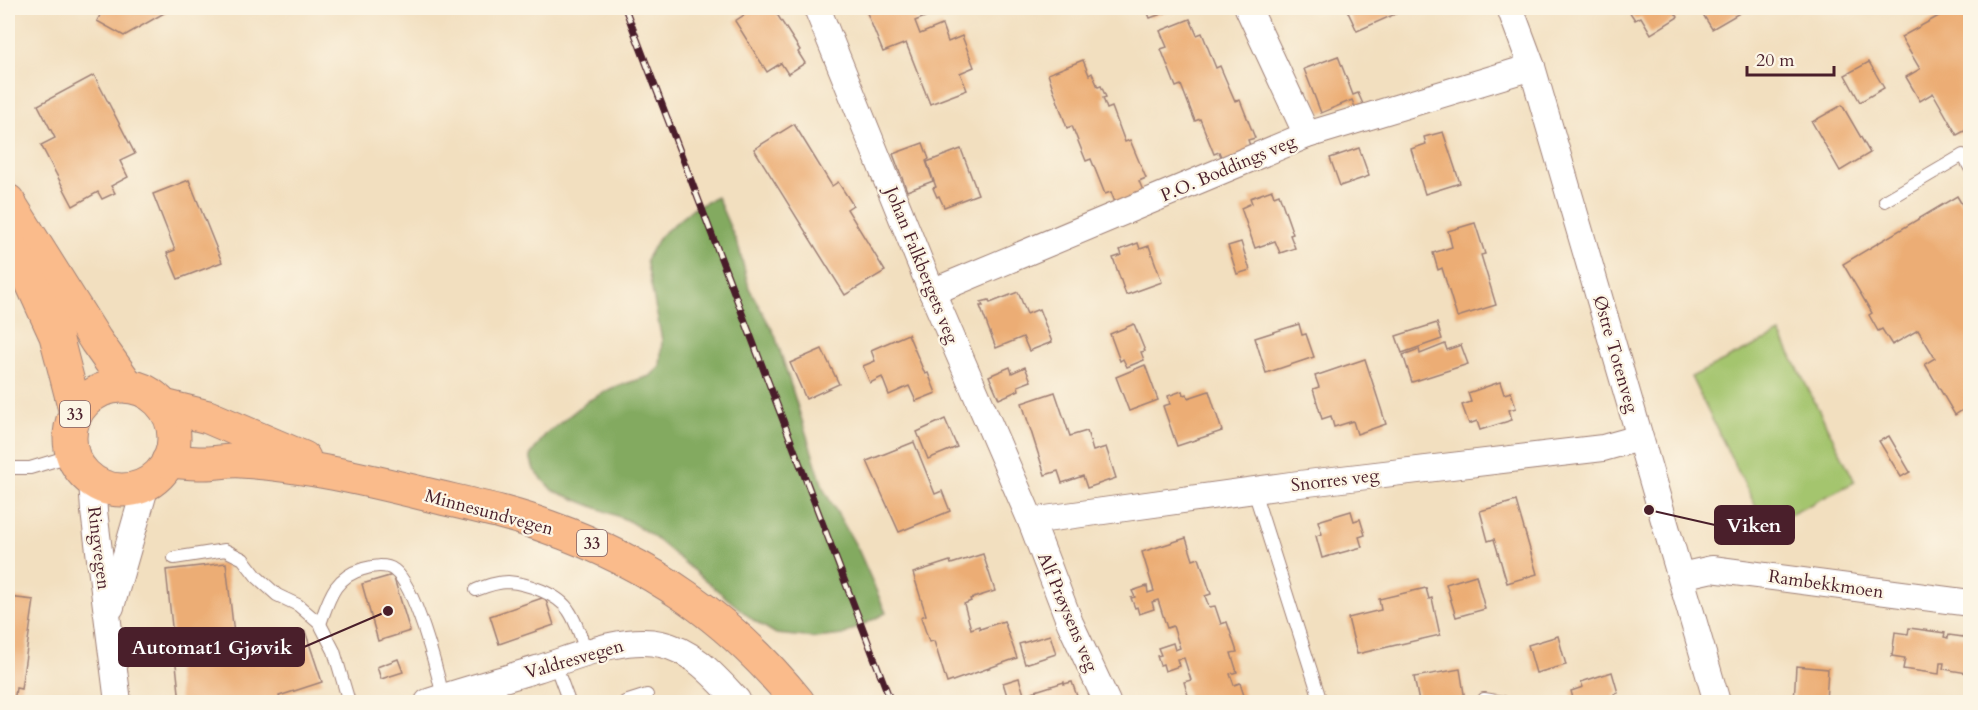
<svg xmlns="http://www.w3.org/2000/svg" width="1978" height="710" viewBox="0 0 1978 710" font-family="Cardo,serif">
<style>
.green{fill:#a4c56e;stroke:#77724c;stroke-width:1.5}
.forest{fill:#83aa61;stroke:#666446;stroke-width:1.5}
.building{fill:#ecad74}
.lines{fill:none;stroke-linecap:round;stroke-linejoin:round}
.service-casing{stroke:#9e7f75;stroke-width:14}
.minor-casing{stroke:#9e7f75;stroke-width:28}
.primary-casing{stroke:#9e7f75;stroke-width:35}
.service{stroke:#fff;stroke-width:12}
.minor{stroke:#fff;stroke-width:26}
.primary{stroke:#fabb8b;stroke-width:33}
.rail-casing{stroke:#4a1f2b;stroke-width:7}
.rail{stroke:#fcf5e5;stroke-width:4.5;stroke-dasharray:14;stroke-linecap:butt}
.labels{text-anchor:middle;stroke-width:4.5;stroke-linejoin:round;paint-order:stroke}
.shield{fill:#fcf5e5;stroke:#7f5f63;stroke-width:1.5}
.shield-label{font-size:16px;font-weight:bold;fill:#4a1f2b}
.street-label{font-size:18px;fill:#4a1f2b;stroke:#fcf5e5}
.leader{fill:none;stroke:#4a1f2b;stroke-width:2}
.callout-dot{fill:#4a1f2b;stroke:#fcf5e5;stroke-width:2}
.callout{fill:#4a1f2b;stroke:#4a1f2b;stroke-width:2}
.callout-label{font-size:20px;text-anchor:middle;font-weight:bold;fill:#fff}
</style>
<rect width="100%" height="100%" fill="#fcf5e5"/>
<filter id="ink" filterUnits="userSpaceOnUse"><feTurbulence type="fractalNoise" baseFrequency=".0167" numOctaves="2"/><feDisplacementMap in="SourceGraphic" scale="12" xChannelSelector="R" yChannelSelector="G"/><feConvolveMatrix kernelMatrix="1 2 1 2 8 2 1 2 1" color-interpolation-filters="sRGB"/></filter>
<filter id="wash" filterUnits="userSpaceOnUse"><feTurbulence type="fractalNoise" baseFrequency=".008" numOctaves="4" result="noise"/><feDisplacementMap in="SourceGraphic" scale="24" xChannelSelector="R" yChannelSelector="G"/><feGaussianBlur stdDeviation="1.35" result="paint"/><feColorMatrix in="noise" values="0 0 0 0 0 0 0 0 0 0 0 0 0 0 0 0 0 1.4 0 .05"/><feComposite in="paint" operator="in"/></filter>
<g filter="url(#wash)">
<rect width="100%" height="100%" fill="#f2dfbf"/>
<path class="green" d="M1780,333l75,149 -89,45 -75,-150z"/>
<path class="forest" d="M717,197l22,51 10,40 26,47 49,155 34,59 28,64 -43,22 -27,3 -40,-4 -23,-14 -103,-86 -23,-14 -75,-30 -18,-20 -4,-14 15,-21 43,-34 24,-13 38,-12 10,-9 2,-27 -16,-80 13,-23 32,-27z"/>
<g id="blocks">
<g class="building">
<path d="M104,8h69l-49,28 -27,-15z"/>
<path d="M739,8h34l27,42 -2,2 7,11 -17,11 -7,-11 -14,9 -32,-51 9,-6z"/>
<path d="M865,8h59l3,8 -12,5 5,13 22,-9 6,17 14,-6 12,31 -14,6 7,17 -37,14 -24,-61 -23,9z"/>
<path d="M1146,8h32l-28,10z"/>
<path d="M1346,8h52l2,4 -43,19z"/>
<path d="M1627,8h45l6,9 -27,17 -10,-17 -6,3z"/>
<path d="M1699,8h42l2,3 -31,18z"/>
<path d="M1953,8h17v120l-13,7 -24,-42 -13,8 -14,-24 14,-8 -19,-32z"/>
<path d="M1190,19l7,16 5,-2 14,35 4,-2 15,35 5,-1 15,38 -7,2 4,11 -28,12 -5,-11 -5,2 -14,-35 -5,2 -14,-36 -5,2 -15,-38 6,-2 -7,-16z"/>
<path d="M1338,56l15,39 5,-2 5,11 -8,3 -3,-7 -31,13 -17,-44z"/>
<path d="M1083,60l6,15 3,-2 6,14 3,-1 5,11 -3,1 4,11 5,-2 13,35 5,-2 16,38 -7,3 5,12 -28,12 -5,-13 -6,2 -14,-35 -5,2 -14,-35 -5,2 -19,-54z"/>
<path d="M1869,62l15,26 -24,14 -15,-27z"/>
<path d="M94,75l41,79 -15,7 8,16 -17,9 4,7 -13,6 -4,-7 -25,14 -32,-61 14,-7 -17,-33z"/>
<path d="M1842,105l28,48 -30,18 -28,-49z"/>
<path d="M794,124l38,62 6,-4 15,23 -6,4 38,62 -40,24 -91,-146z"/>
<path d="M1443,132l17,51 -35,11 -14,-45 15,-5 -2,-7z"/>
<path d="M923,143l6,16 -3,2 7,20 -26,10 -14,-37z"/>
<path d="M1359,148l10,28 -29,10 -10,-28z"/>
<path d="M961,149l17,45 -34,13 -5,-11 -2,1 -4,-9 3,-1 -9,-25z"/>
<path d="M189,180l33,82 -44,17 -11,-26 8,-3 -22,-56z"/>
<path d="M1272,190l2,6 5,-2 14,40 -3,1 5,13 -15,5 -5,-12 -20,7 -14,-40 11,-5 -2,-5z"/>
<path d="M1957,196l13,22v187l-15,10 -30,-51 10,-6 -17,-28 -26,15 -10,-16 -4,2 -9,-16 3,-2 -29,-49z"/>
<path d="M1475,223l10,31 -4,1 15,50 -39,12 -15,-49 -4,2 -5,-17 19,-6 -4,-16z"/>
<path d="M1241,242l9,28 -13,4 -9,-28z"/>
<path d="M1138,243l2,6 9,-3 13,36 -36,13 -13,-37 9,-3 -2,-5z"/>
<path d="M1018,292l9,22 12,-5 13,33 -23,9 -6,-14 -27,11 -16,-42h3l-2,-4 8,-2 1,3z"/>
<path d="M1437,323l5,16 -40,14 -6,-17z"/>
<path d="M1134,324l11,27 -4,1 3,8 -17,7 -4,-8 -3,2 -10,-27z"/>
<path d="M1299,324l3,11 4,-1 8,23 -48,16 -11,-35z"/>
<path d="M908,334l17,40 3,-1 8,20 -20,8 -7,-15 -20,9 -7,-18 -12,6 -7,-17 12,-5 -4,-11z"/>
<path d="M1445,344l2,6 14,-5 7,19 -56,18 -9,-27 16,-6 1,5z"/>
<path d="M822,349l17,35 -33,15 -16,-36z"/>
<path d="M1365,359l21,65 -29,10 -4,-13 -19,6 -3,-11 -9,3 -9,-30 6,-2 -4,-11z"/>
<path d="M1145,365l13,35 -29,11 -13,-34z"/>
<path d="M1010,367l2,6 13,-6 6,14 -13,5 1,4 -20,9 -10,-23z"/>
<path d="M1500,382l4,12 7,-2 5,16 -7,2 3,10 -32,10 -3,-9 -8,3 -7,-19 9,-3 -3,-9z"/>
<path d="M1182,391l1,4 4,-1 1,4 21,-7 13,40 -45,15 -14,-40 7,-2 -2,-8z"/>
<path d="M1055,392l15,44 17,-5 6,20 13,-4 10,31 -29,10 -4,-12 -21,7 -4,-12 -13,4 -23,-72z"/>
<path d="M945,419l12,28 -29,12 -11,-27z"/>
<path d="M1889,436l21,36 -9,5 -22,-36z"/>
<path d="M914,442l21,52 7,-3 8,20 -51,21 -32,-71z"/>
<path d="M1516,501l21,73 -30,9 -13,-44 -6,2 -8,-30z"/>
<path d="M1351,511l3,10 6,-2 5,16 -6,2 3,10 -40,11 -6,-22 6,-2 -4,-13z"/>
<path d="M1186,538l7,22 6,-2 12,36 -6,2 4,11 6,-1 6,18 6,-2 10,30 -6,1 6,19 -7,2 4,11 6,-2 6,19h-56l-6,-20 7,-2 -7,-22 -7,1 2,7 -14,5 -2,-7 -3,1 -3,-9 4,-1 -3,-7 15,-5 2,7 5,-2 -7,-22 -6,2 -9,-28 -6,2 2,7 -15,5 -2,-7 -2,1 -4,-10 4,-1 -3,-6 15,-5 1,7 6,-2 -12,-39z"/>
<path d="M983,554l12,37 -25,8 1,2 -7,3 7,25 8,-3 1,3 24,-8 13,37 -70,25 -13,-42 -5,1 -8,-25 5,-2 -13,-42 37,-12 1,3z"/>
<path d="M226,563l10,89 69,-21 17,51 -43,14 2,6h-101l-14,-132z"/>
<path d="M393,575l17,56 -32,10 -16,-57z"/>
<path d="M1476,575l9,34 -29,8 -10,-33z"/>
<path d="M1426,588l3,11 3,-1 8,37 -83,19 -9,-36 33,-8 -2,-11z"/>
<path d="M8,597l26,3 -13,89 -5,-1 -2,14h-6z"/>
<path d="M545,597l9,28 -55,19 -9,-28z"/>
<path d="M1909,628l36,5 -1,4 4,1 1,-3 21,3 -3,35 -24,-4 1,-6h-4l-1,11 -36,-5 2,-11 -13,-2 3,-24 13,2z"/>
<path d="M1050,635l6,19 -31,10 -6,-20z"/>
<path d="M1558,636l8,29 -30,8 -8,-28z"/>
<path d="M398,659l5,13 -22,7 -4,-12z"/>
<path d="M1796,666l32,3 -2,33h-32z"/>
<path d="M1460,669l5,31 -5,1v1h-41l-5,-25z"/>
<path d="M1612,672l6,21 -4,1 2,8h-42l-3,-11 12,-4 -2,-5z"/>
<path d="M1019,678l7,23 6,-1 -3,-7 35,-11v2l8,-2 7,20h-70l-6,-19z"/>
</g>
</g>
</g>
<g filter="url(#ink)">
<use href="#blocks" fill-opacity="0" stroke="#9e7f75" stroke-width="1.5"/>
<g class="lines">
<g class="service-casing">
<g id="service">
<path d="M1885,201l78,-46 7,13"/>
<path d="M8,468h22l43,-13"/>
<path d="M1254,491l67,211"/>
<path d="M174,558l51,-8 18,9 14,18 20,18 21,10 22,19 14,27 15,51"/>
<path d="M476,590c10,-4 20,-8 32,-8 18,1 51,12 61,29 8,12 13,29 18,43"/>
<path d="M320,624c9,-25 14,-47 43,-55 9,-3 23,-5 31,1 21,15 43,100 49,127"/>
<path d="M555,664l14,38"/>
<path d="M1484,699l19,3"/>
<path d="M625,702l22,-7"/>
</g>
</g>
<g class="minor-casing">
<g id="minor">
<path d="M817,8l115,284 99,229 39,102 37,79"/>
<path d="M1248,8l59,127"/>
<path d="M1510,8l22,59 185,635"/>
<path d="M932,292l375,-157 225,-68"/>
<path d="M92,480l2,31 24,191"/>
<path d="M1031,521l260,-36 312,-37 36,-10"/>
<path d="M1681,576l31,-7 258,34"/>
<path d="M111,607l35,-122"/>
<path d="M428,702c36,-12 73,-22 109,-33 36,-11 86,-34 124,-25 33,7 54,33 76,56"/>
</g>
</g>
<g class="primary-casing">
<g id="primary">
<path d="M8,201l88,140 32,45"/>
<path d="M8,242l22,37 26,57 20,77"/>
<circle cx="122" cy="438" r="52"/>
<path d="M164,406l44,11 96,41"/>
<path d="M168,461c13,1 25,2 37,2 12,0 24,-3 36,-2 63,4 123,18 184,33 41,10 83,18 123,33 102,36 182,91 250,175"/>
</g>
</g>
<use href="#service" class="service"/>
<use href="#minor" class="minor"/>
<use href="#primary" class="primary"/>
<g class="rail-casing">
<path id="rail" d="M625,8l266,694"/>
</g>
<use href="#rail" class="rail"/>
</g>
</g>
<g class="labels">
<g class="shield">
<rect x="60" y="401" width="30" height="26" rx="4.5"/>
<rect x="577" y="530" width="30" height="26" rx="4.5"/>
</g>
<g class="shield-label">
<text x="75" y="420">33</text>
<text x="592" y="549">33</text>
</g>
<g class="street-label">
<text transform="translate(1228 168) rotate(-23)" y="6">P.O. Boddings veg</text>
<text transform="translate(922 265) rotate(68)" y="6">Johan Falkbergets veg</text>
<text transform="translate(1616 354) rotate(74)" y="6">Østre Totenveg</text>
<text transform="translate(1335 480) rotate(-7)" y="6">Snorres veg</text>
<text transform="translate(489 512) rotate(15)" y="6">Minnesundvegen</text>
<text transform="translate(99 548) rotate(83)" y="6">Ringvegen</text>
<text transform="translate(1826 584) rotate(8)" y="6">Rambekkmoen</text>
<text transform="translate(1068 612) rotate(67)" y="6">Alf Prøysens veg</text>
<text transform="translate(574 659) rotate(-16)" y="6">Valdresvegen</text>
</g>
</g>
<path class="leader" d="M1649 510L1715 525M388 611L304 647"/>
<g class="callout-dot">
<circle cx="1649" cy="510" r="6"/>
<circle cx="388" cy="611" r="6"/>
</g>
<g class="callout">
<rect x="1715" y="506" width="79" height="38" rx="6"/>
<rect x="119" y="628" width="185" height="38" rx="6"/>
</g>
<g class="callout-label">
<text x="1754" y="532">Viken</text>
<text x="212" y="654">Automat1 Gjøvik</text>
</g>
<rect width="1978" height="710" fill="none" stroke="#fcf5e5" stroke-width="30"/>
<path d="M1747 66v9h87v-9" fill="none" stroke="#4a1f2b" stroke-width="3"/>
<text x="1756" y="66" font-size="18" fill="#4a1f2b" stroke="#fcf5e5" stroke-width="4.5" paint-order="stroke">20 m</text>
</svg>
